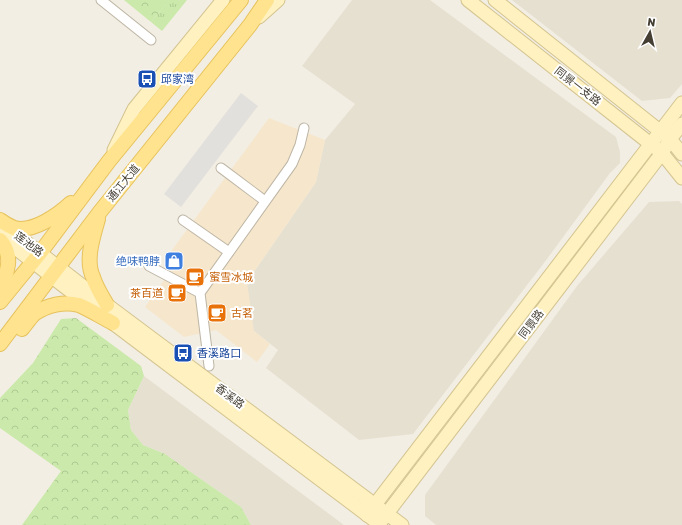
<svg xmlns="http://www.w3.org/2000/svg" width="682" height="525" viewBox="0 0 682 525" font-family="Rubik,'Noto Sans SC',sans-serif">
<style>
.residential{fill:#e6e0d1}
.commercial{fill:#f6e6cc}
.grass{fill:url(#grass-tufts)}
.park{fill:url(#park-crowns)}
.pitch{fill:#cae9aa}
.parking{fill:#e2e0dc}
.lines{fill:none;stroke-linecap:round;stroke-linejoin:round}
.street-casing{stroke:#beb6a5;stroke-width:11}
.secondary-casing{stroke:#d4c491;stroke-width:15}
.primary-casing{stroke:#e7c25c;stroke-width:16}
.street{stroke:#fff;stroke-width:9}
.secondary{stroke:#fff2c0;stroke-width:13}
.primary{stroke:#ffe38f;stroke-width:14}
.labels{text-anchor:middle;stroke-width:4;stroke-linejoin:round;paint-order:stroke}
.transit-label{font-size:11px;fill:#164399;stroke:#fff;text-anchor:start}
.street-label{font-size:11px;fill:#443e33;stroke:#fff}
.shop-label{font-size:11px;fill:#366cbe;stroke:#fff;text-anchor:end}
.food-label{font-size:11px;fill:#c56008;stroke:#fff;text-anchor:start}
</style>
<defs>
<pattern id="grass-tufts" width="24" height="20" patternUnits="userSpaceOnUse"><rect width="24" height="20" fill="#cae9aa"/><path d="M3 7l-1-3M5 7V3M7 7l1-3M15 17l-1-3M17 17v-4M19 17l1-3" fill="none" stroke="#afc993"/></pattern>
<pattern id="park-crowns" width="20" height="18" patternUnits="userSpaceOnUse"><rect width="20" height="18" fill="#cae9aa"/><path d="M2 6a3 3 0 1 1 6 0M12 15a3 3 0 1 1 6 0" fill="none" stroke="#afc993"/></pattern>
</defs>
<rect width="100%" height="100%" fill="#f2eee3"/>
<g class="residential">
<path d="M352,0h78l186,137 4,15v11l-10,10 -63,86 -134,175 -54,6 -93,-72 12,-18 -24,-19 -27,-46 20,-3 69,-100 9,-42 30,-36 -53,-38z"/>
<path d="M512,0h170v84l-12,14 -28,3z"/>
<path d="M679,201l3,3v321h-246l-11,-9v-21l152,-209 72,-84z"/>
<path d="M144,376l200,149h-93l-10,-18 -76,-53 -22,-9 -12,-15 -3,-20z"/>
</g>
<path class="commercial" d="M269,118l56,22 -9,42 -69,100 7,49 16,13 -13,18 -41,-32 -32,7 -39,-30 26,-37 -7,-9z"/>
<path class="grass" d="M169,0h18l-25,31 -11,-9z"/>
<g class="park">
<path d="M124,0h45l-18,22z"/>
<path d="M76,318l65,48 3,10 -16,34 3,20 12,15 22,9 76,53 10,18h-229l39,-54 -61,-43v-30l33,-35 28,-44z"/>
</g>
<path class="pitch" d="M150,0h19l-8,9z"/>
<path class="parking" d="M241,93l17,13 -77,101 -17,-13z"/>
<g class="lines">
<g class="street-casing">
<g id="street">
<path d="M101,0l50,40"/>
<path d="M221,168l44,33"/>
<path d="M183,220l46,32"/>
<path d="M149,266l51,27"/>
<path d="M209,366l-9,-73 92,-129 8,-19 4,-17"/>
</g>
</g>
<g class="secondary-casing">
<g id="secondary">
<path d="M468,0l194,153 20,25"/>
<path d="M495,0l175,139 12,15"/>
<path d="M259,17l19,-17"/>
<path d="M114,150l20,-41 89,-109"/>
<path d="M4,225l103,80 295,220"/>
<path d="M0,236l65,51 309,233"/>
<path d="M367,515l315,-412"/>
<path d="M379,524l283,-371 8,-14 12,-15"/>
</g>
</g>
<g class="primary-casing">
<g id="primary">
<path d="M98,219c-5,18 -13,41 -5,58 3,10 9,19 14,28"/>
<path d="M0,220c4,3 9,6 14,8 19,5 44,-13 57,-25"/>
<path d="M0,240c15,17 6,34 0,53"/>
<path d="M0,302l40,-49 69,-92 132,-161"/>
<path d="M22,329c4,-5 8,-11 12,-15 13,-9 30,-13 45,-9 10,4 24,13 34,18"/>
<path d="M0,344l99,-131 151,-188 17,-25"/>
</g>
</g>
<use href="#street" class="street"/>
<use href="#secondary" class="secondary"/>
<use href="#primary" class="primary"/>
</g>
<defs>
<g id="bus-square" transform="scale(1)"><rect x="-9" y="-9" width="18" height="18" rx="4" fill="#1a4fb4" stroke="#fff"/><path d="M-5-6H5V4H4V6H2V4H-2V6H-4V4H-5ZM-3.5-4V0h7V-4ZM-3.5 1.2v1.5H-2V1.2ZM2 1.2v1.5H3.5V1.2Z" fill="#fff"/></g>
<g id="shop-square" transform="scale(1)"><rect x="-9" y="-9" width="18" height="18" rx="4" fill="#3f7fe0" stroke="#fff"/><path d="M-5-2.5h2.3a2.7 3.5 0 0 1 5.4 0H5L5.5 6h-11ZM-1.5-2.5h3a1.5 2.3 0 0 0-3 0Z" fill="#fff"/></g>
<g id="cafe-square" transform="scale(1)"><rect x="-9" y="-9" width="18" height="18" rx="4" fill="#e8710a" stroke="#fff"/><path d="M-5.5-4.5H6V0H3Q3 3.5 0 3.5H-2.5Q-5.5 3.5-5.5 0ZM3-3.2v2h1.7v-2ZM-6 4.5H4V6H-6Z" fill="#fff"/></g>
</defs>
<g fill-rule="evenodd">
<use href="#bus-square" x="147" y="79"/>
<use href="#shop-square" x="174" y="261"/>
<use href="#cafe-square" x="195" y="277"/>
<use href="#cafe-square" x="177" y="293"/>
<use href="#cafe-square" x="217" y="313"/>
<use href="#bus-square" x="183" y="353"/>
</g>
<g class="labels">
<g class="transit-label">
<text x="161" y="83">邱家湾</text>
<text x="197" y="357">香溪路口</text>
</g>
<g class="street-label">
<text transform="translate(578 86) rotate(38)" y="4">同景一支路</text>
<text transform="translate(123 183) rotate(-51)" y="4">通江大道</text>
<text transform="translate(29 244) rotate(37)" y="4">莲池路</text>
<text transform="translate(531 324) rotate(-53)" y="4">同景路</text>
<text transform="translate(230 396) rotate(37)" y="4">香溪路</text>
</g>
<g class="shop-label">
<text x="160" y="265">绝味鸭脖</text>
</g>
<g class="food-label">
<text x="209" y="281">蜜雪冰城</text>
<text x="163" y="297" text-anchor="end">茶百道</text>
<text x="231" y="317">古茗</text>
</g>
</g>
<g transform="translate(650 32) rotate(8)" stroke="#ffffff" stroke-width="3" paint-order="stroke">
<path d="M0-3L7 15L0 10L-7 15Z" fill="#443e33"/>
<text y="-6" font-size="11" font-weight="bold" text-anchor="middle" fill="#443e33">N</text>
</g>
</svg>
